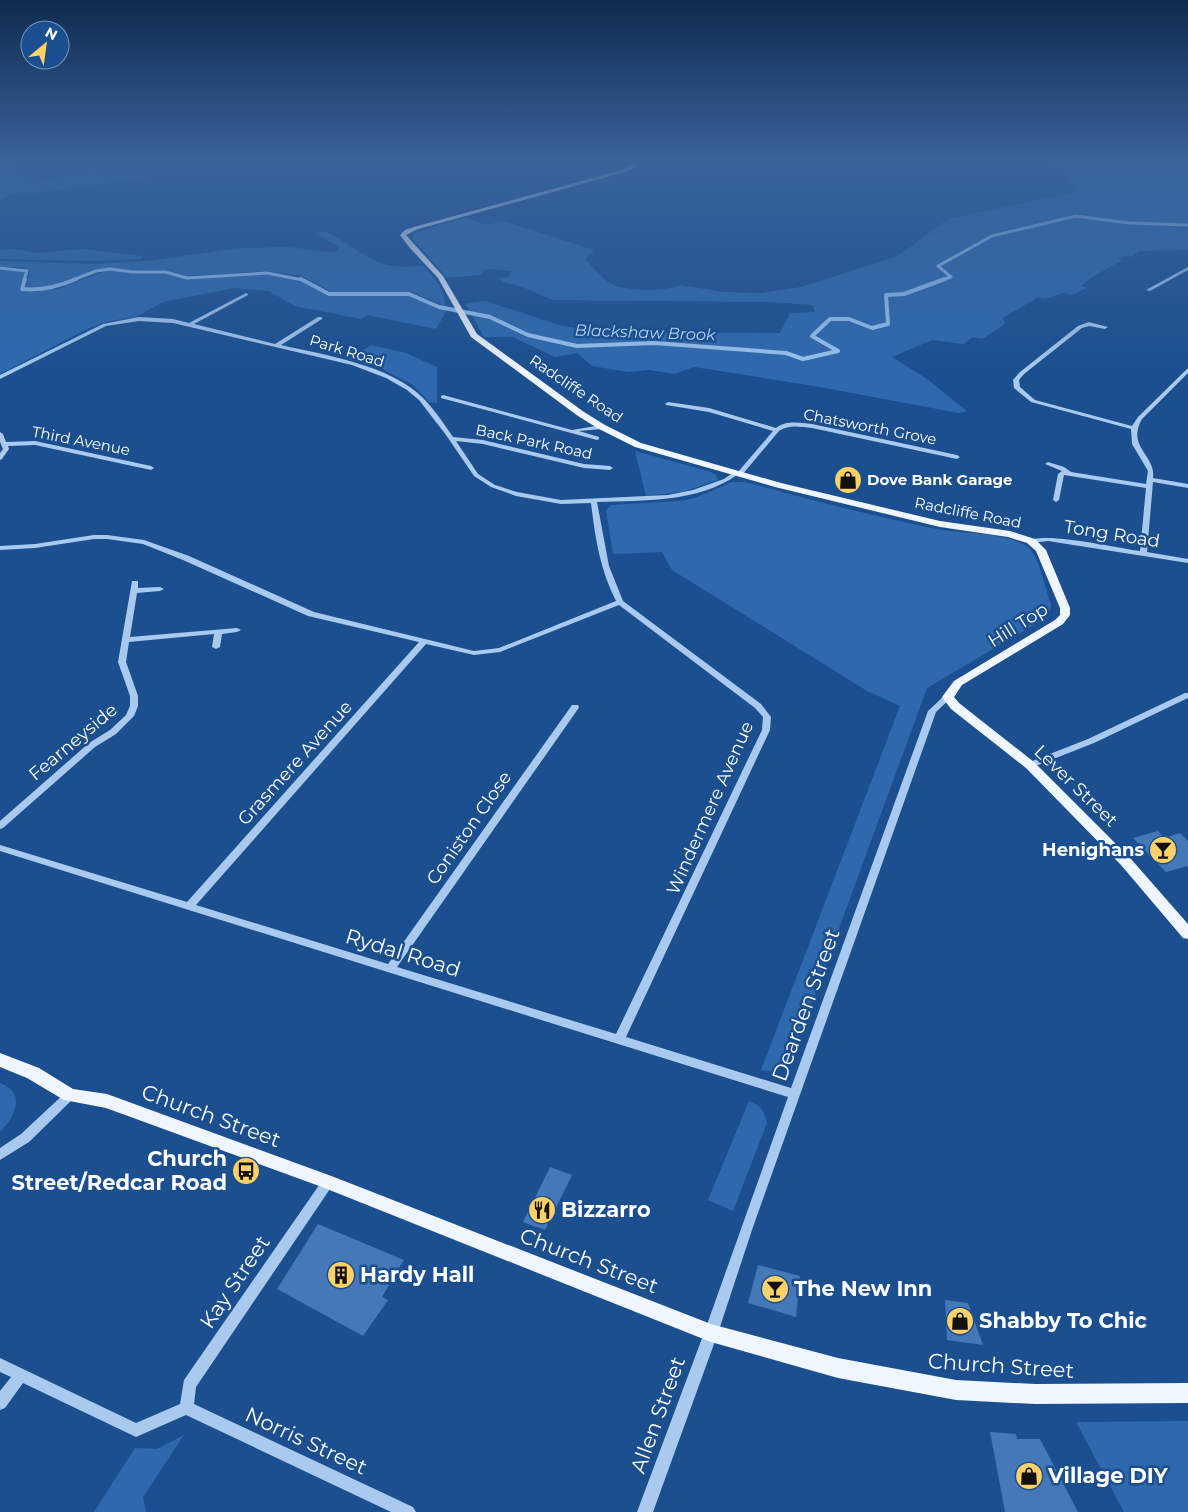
<svg xmlns="http://www.w3.org/2000/svg" width="1188" height="1512" viewBox="0 0 1188 1512" font-family="Montserrat,sans-serif">
<style>
.green{fill:#2e69ad}
.lines{fill:none;stroke-linecap:round;stroke-linejoin:round}
.stream-far1{stroke:#9cc4f0;stroke-width:3}
.stream{stroke:#9cc4f0;stroke-width:4}
.building{fill:#4478b7}
.minor{fill:#a9c9ee;fill-rule:evenodd}
.major{fill:#f0f6ff;fill-rule:evenodd}
.labels{text-anchor:middle;stroke-width:5;stroke-linejoin:round;paint-order:stroke}
.far-street-label{font-size:15px;fill:#fff;stroke:#1b4f8f}
.far-poi-label{font-size:15px;font-weight:bold;fill:#fff;stroke:#1b4f8f;text-anchor:start}
.far-water-label{font-size:16px;font-style:italic;fill:#b5d3f5;stroke:#1b4f8f}
.street-label{font-size:18px;fill:#fff;stroke:#1b4f8f}
.poi-label{font-size:18px;font-weight:bold;fill:#fff;stroke:#1b4f8f;text-anchor:end}
.near-street-label{font-size:21px;fill:#fff;stroke:#1b4f8f}
.near-poi-label{font-size:21px;font-weight:bold;fill:#fff;stroke:#1b4f8f;text-anchor:start}
</style>
<rect width="100%" height="100%" fill="#1b4f8f"/>
<g class="green">
<path d="M0,162l12,1 15,19 16,-1 49,-10 50,6 5,3 -44,3 -59,9 -33,2 -11,6z"/>
<path d="M1039,162h149v88l-49,1 -8,6 -5,-2 -8,4 4,1 -31,18 -10,8 6,2 -14,7 -10,-2 -19,6 -6,-2 -35,21 2,6 -23,15 -9,-2 -10,7 -31,-4 -40,17 35,22 40,32 -8,2 -145,-27 -120,-19 -20,7 -25,-4 -21,2 -36,-6 -15,-13 -22,4 -42,-20h-29l-19,-34 21,-2 76,25 51,6 167,1 10,-20 25,-1 -2,-7 -43,-3 -217,-2 -28,-12 -22,-6 -5,-4 10,-1 4,-6 -25,-2 -8,6 -32,3 -34,-39 1,-5 5,-3 47,-13 20,7 17,-4 91,29 -9,9c8,8 17,19 26,25 13,7 57,8 69,1l44,7 36,1 41,-6 97,-31 50,-37 127,-27 -13,-23z"/>
<path d="M326,231c19,11 38,26 58,33 13,4 27,2 39,2 12,12 22,23 22,40l-34,-14h-79l-30,-16 -35,-5 -81,5 -29,-6 -23,1 -28,-3 -13,3 -38,16 -29,1 4,-17 -10,-4h-20v-6l93,3 55,-3 91,-13 50,-1 40,5 9,-1 1,-4 -24,-14z"/>
<path d="M14,249l24,4 44,-4 61,7 -3,3 -45,2 -95,-2v-9z"/>
<path d="M0,269h17l8,3 -6,18 11,2 28,-3 50,-19 23,3h32l23,6 81,-5 30,4 31,17h79l30,13 10,2 -11,19 -69,-14 -6,4 -66,-13 -26,-15 -35,-3 -71,14 -27,15 -27,4 -20,7 -89,46z"/>
<path d="M371,345l35,8 31,14v36l-8,-1 -16,-17 -31,-16 -33,-10z"/>
<path d="M635,451l76,21 5,3 2,5 -36,12 -36,4z"/>
<path d="M732,482h13c63,17 127,34 192,47 25,5 72,3 92,19 10,9 17,43 22,56l-1,7 -11,11 -112,66 -135,369c-9,13 -16,16 -31,13l139,-364 -33,-15 -195,-121 -10,-18 -49,2 -7,-44 5,-5 68,-4 16,-3z"/>
<path d="M0,1083c27,10 15,34 0,49z"/>
<path d="M749,1101c12,5 15,9 18,22l-34,88 -25,-11z"/>
<path d="M1188,1421v91h-64l-48,-90z"/>
<path d="M184,1435l-41,62 3,15h-52l41,-64 22,1z"/>
</g>
<g class="lines">
<g class="stream-far1">
<path d="M0,268l27,3 -3,9"/>
<path d="M73,280l23,-9 14,-2 22,3h33l22,6 80,-5 36,7"/>
<path d="M942,280l9,-3 -13,-11 54,-30 84,-20 53,7 59,2"/>
</g>
<g class="stream">
<path d="M25,279l-3,10c20,2 36,-2 54,-10"/>
<path d="M301,279l28,15h80l30,13 51,10 38,18 49,11 77,-3 132,10 17,6 35,-8 -26,-15 18,-17h19l23,9 16,-4 -2,-29 18,-1 41,-15"/>
</g>
</g>
<g class="building">
<path d="M1158,831l6,7 16,-5 8,8v25l-22,6 -33,-34z"/>
<path d="M550,1167l22,8 -27,55 -22,-8z"/>
<path d="M318,1224l86,36 -22,37 6,3 -25,36 -86,-47z"/>
<path d="M758,1265l42,11 -4,41 -48,-14z"/>
<path d="M945,1300l23,3 15,42 -36,-5z"/>
<path d="M990,1432l26,2 1,5h23l38,73h-73z"/>
</g>
<g class="lines">
<g class="minor">
<path d="M1188,267v3l-38,21 -4,-1z"/>
<path d="M246,293l2,1v1l-54,29 81,20 43,-27h4v2l-41,26c43,10 110,20 142,53 11,11 21,26 30,39l30,3 101,24 26,2 3,2 -3,2 -26,-2 -101,-24 -27,-3 22,33 17,11 22,7 44,8 107,-5 25,-5 31,-11 10,-7h4l35,-41 -64,-19 -43,-7 -1,-1 3,-2 41,6 67,20c11,-8 23,-5 36,-4l145,31 3,2 -3,2 -145,-31c-12,-1 -22,-4 -33,3l-37,44h-5c-40,28 -93,25 -140,27l12,64 14,35 138,103 10,13 -1,13 -144,307 165,51 137,-377 17,-16h3l4,2 -16,15 -183,515 -35,106 -65,179h-16l67,-179 84,-236 -788,-246v-6l187,57 232,-260 -111,-26 -125,-56 -40,-16 -36,-5h-13l-59,9 -35,2v-4l35,-2 59,-9h13l37,5 45,16 125,56 160,39 25,-3 117,-47c-16,-31 -21,-64 -25,-98l-30,1 -45,-8 -25,-9 -17,-11 -28,-41 -27,-35 -12,-10 -21,-12 -34,-13 -179,-42 -34,-2 -33,5 -106,53v-4l103,-51 36,-7 34,2 16,4zM619,605l136,103 8,9 -1,13 -146,304 -219,-67 181,-258 1,-2 -1,-2h-6l-184,259 -192,-59 230,-261 48,11 26,-3z"/>
<path d="M1089,322l19,5 -3,2 -16,-3 -7,2 -58,46 -5,6 1,7 15,13 97,26 6,-9 50,-49v5l-46,46c-16,28 14,36 11,59l35,6v4l-35,-6 -6,70 41,7v4l-140,-22 -17,2 -3,-2c15,-10 90,7 112,10l6,-63 -82,-13 -5,25 -3,2 -3,-2 5,-26 4,-3 -17,-7 3,-2 16,5 7,5 75,12 2,-13 -16,-27 -1,-15 -100,-27 -17,-14 -1,-8 7,-8 58,-46z"/>
<path d="M443,395l129,35 30,-5 3,2 -3,2 -23,2 20,6v2l-2,1 -156,-42v-2z"/>
<path d="M0,432l3,2 3,8 29,-1 116,25 3,2 -3,2 -116,-25 -27,1 1,3 -7,10 -2,1v-7l3,-4 -3,-7z"/>
<path d="M132,581h6v7l22,-1 4,2 -4,2 -23,2 -7,44 107,-9 4,2 -4,2 -15,2 -2,13 -4,2 -4,-2 2,-13 -85,8 -3,20 12,34v10l-4,10 -18,18 -21,13 -92,81 -3,1v-8l89,-78 21,-13 16,-15 4,-9v-10l-12,-34z"/>
<path d="M1185,693h3v5l-94,45 -61,24 -3,1 -4,-3 1,-2 61,-24z"/>
<path d="M70,1090l4,2 2,3 -2,3 -45,44 -29,18v-12l21,-14 45,-42z"/>
<path d="M328,1177l4,1 2,4 -2,4 -136,201 -2,17 219,103 3,5h-25l-205,-97 -50,22 -113,-54 -18,25 -5,2v-19l11,-14 -11,-5v-14l136,65 44,-19 4,-24 140,-202z"/>
</g>
<g class="major">
<path d="M636,162h6l-9,7 -11,4 -204,56 -12,6 37,41 34,58 107,78 21,13 36,18 140,40 159,38 70,10 25,8 11,11 24,58v7l-7,9 -101,61 -8,12 5,6 75,59 97,97 57,65v15l-5,-1 -62,-73 -95,-97 -75,-59 -9,-12 12,-16 101,-61 5,-5v-7l-24,-57 -9,-8 -19,-6 -68,-10 -165,-40 -140,-40 -36,-18 -21,-13 -107,-79 -33,-59 -29,-31 -9,-12 5,-5 9,-3 204,-56z"/>
<path d="M0,1053l39,15 34,21 34,5 227,83 377,147 127,34 118,22 79,4 153,-1v20l-153,1 -79,-4 -118,-22 -127,-36 -389,-155 -216,-79 -42,-8 -37,-22 -27,-11z"/>
</g>
</g>
<linearGradient id="sky" x2="0" y2="1"><stop stop-color="#0f2b4f"/><stop offset="0.43" stop-color="#39639b"/><stop offset="1" stop-color="#39639b" stop-opacity="0"/></linearGradient>
<rect width="1188" height="373" fill="url(#sky)"/>
<defs>
<g id="shop-disc" transform="scale(1.4375)"><circle r="9.5" fill="#ffd166" stroke="#1b4f8f"/><path d="M-5-2.5h2.3a2.7 3.5 0 0 1 5.4 0H5L5.5 6h-11ZM-1.5-2.5h3a1.5 2.3 0 0 0-3 0Z" fill="#111"/></g>
<g id="bar-disc" transform="scale(1.4375)"><circle r="9.5" fill="#ffd166" stroke="#1b4f8f"/><path d="M-6-5H6L.8 .8V4.5H3.5V6h-7V4.5H-.8V.8Z" fill="#111"/></g>
<g id="bus-disc" transform="scale(1.4375)"><circle r="9.5" fill="#ffd166" stroke="#1b4f8f"/><path d="M-5-6H5V4H4V6H2V4H-2V6H-4V4H-5ZM-3.5-4V0h7V-4ZM-3.5 1.2v1.5H-2V1.2ZM2 1.2v1.5H3.5V1.2Z" fill="#111"/></g>
<g id="restaurant-disc" transform="scale(1.4375)"><circle r="9.5" fill="#ffd166" stroke="#1b4f8f"/><path d="M-5-6h1v4h1v-4h1v4h1v-4h1v5L-1.5 .5V6h-2V.5L-5-1ZM5-6V6H3V1.5H1.5Q1.5-4 5-6Z" fill="#111"/></g>
<g id="building-disc" transform="scale(1.4375)"><circle r="9.5" fill="#ffd166" stroke="#1b4f8f"/><path d="M-4-6H4V6H1V3H-1V6H-4ZM-2.5-4.3h1.7v1.8h-1.7ZM.8-4.3h1.7v1.8H.8ZM-2.5-1h1.7V.8h-1.7ZM.8-1h1.7V.8H.8Z" fill="#111"/></g>
</defs>
<g fill-rule="evenodd">
<use href="#shop-disc" x="848" y="480"/>
<use href="#bar-disc" x="1163" y="850"/>
<use href="#bus-disc" x="246" y="1171"/>
<use href="#restaurant-disc" x="542" y="1210"/>
<use href="#building-disc" x="341" y="1275"/>
<use href="#bar-disc" x="775" y="1289"/>
<use href="#shop-disc" x="960" y="1321"/>
<use href="#shop-disc" x="1029" y="1476"/>
</g>
<g class="labels">
<g class="far-street-label">
<text transform="translate(347 351) rotate(17)" y="5">Park Road</text>
<text transform="translate(576 389) rotate(34)" y="5">Radcliffe Road</text>
<text transform="translate(870 427) rotate(11)" y="5">Chatsworth Grove</text>
<text transform="translate(81 441) rotate(11)" y="5">Third Avenue</text>
<text transform="translate(534 442) rotate(12)" y="5">Back Park Road</text>
<text transform="translate(968 513) rotate(11)" y="5">Radcliffe Road</text>
</g>
<g class="far-poi-label">
<text x="867" y="485">Dove Bank Garage</text>
</g>
<g class="far-water-label">
<text transform="translate(645 332) rotate(2)" y="6">Blackshaw Brook</text>
</g>
<g class="street-label">
<text transform="translate(1112 534) rotate(9)" y="6">Tong Road</text>
<text transform="translate(1018 625) rotate(-32)" y="6">Hill Top</text>
<text transform="translate(73 742) rotate(-40)" y="6">Fearneyside</text>
<text transform="translate(295 763) rotate(-48)" y="6">Grasmere Avenue</text>
<text transform="translate(1076 786) rotate(44)" y="6">Lever Street</text>
<text transform="translate(710 808) rotate(-66)" y="6">Windermere Avenue</text>
<text transform="translate(469 828) rotate(-55)" y="6">Coniston Close</text>
</g>
<g class="poi-label">
<text x="1144" y="856">Henighans</text>
</g>
<g class="near-street-label">
<text transform="translate(403 953) rotate(17)" y="7">Rydal Road</text>
<text transform="translate(806 1005) rotate(-70)" y="7">Dearden Street</text>
<text transform="translate(211 1116) rotate(20)" y="7">Church Street</text>
<text transform="translate(589 1261) rotate(21)" y="7">Church Street</text>
<text transform="translate(235 1282) rotate(-56)" y="7">Kay Street</text>
<text transform="translate(1001 1366) rotate(4)" y="7">Church Street</text>
<text transform="translate(658 1415) rotate(-70)" y="7">Allen Street</text>
<text transform="translate(306 1441) rotate(25)" y="7">Norris Street</text>
</g>
<g class="near-poi-label">
<text x="227" y="1166" text-anchor="end">Church<tspan x="227" dy="24">Street/Redcar Road</tspan></text>
<text x="561" y="1217">Bizzarro</text>
<text x="360" y="1282">Hardy Hall</text>
<text x="794" y="1296">The New Inn</text>
<text x="979" y="1328">Shabby To Chic</text>
<text x="1048" y="1483">Village DIY</text>
</g>
</g>
<g transform="translate(45 45) rotate(29)"><circle r="24" fill="#1b4f8f" stroke="#7695bc"/>
<path d="M0-4L9 19L0 12L-9 19Z" fill="#ffd166"/>
<text y="-8" font-size="14" font-weight="bold" text-anchor="middle" fill="#ffffff">N</text>
</g>
</svg>
